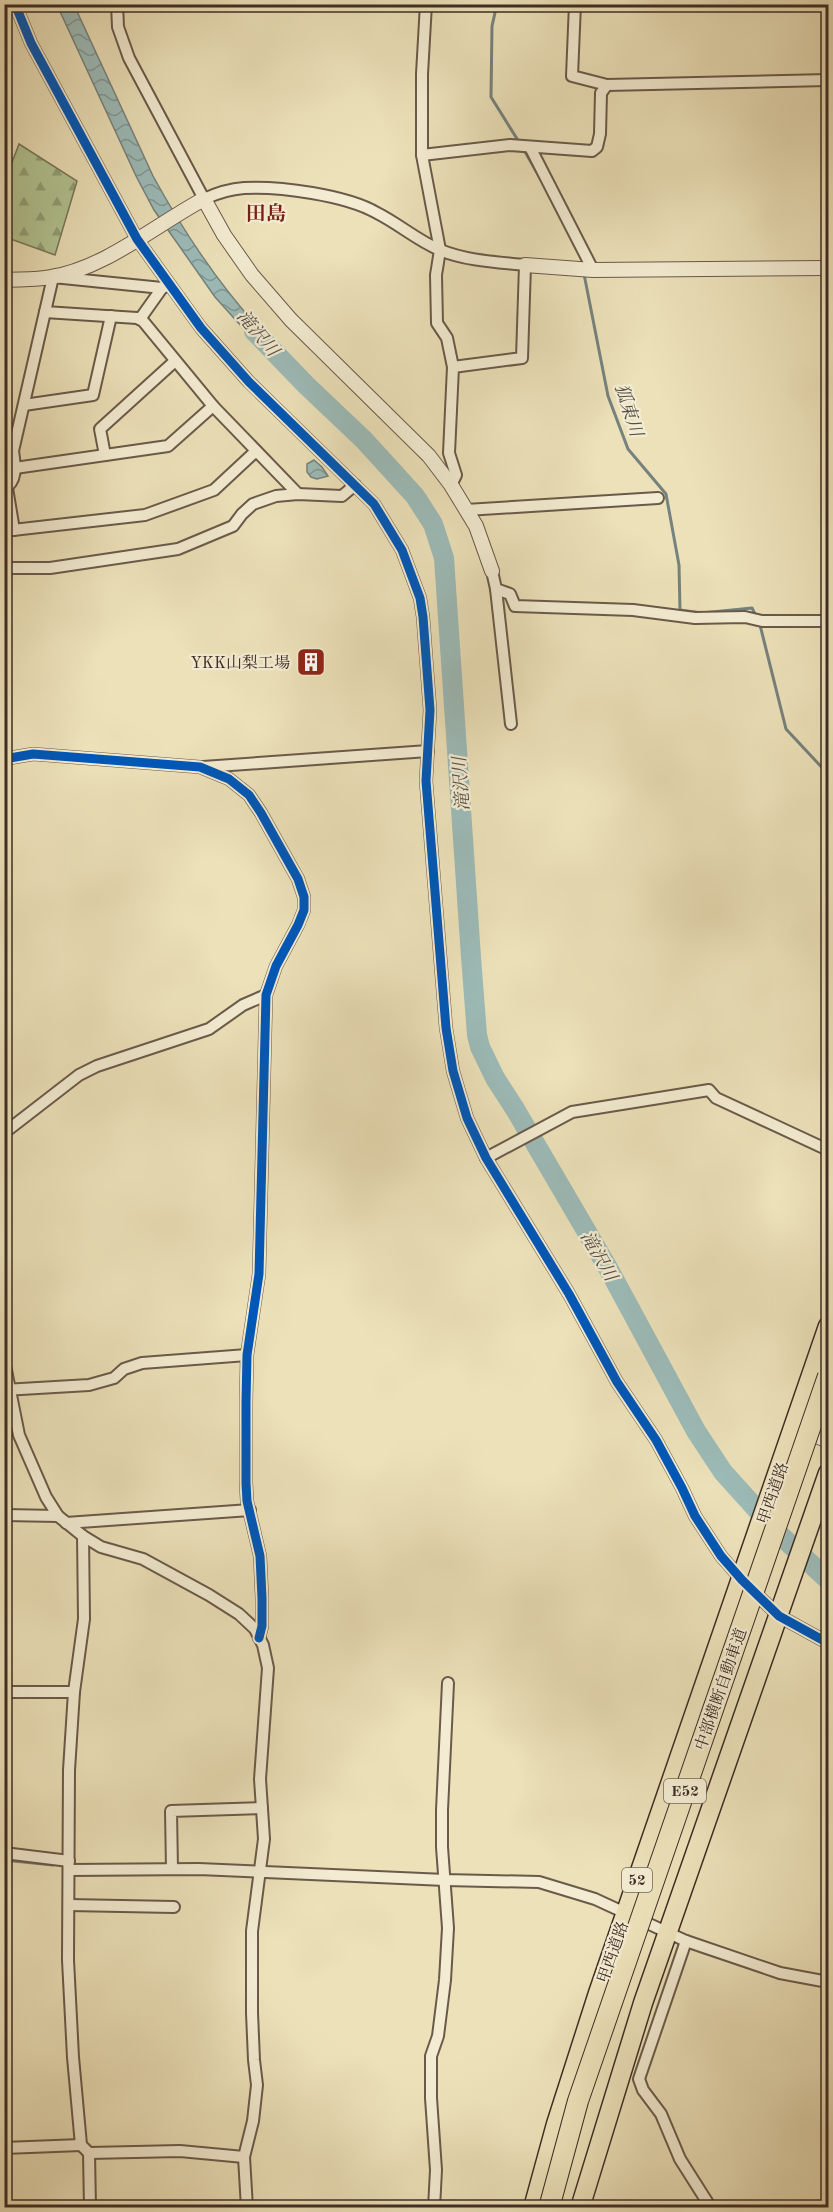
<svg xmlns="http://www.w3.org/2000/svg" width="833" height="2212" viewBox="0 0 833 2212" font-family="'Old Standard TT','Noto Serif JP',serif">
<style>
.forest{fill:url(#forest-firs);stroke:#78785c;stroke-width:1.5}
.water{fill:url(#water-waves);stroke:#76827d;stroke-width:1.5}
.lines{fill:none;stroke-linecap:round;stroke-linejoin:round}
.stream{stroke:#76827d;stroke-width:3}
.river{stroke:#9cbbb8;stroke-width:20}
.minor-casing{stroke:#6a5a4a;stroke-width:14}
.tertiary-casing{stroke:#6a5a4a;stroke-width:16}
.trunk-casing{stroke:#3e2d25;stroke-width:21}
.minor{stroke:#f3ecd2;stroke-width:10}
.tertiary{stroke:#f3ecd2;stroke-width:14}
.trunk{stroke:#ece1b9;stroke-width:18}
.motorway-bridge-casing{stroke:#3e2d25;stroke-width:22;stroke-linecap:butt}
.motorway-bridge{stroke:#ece1b9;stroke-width:20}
.cycleway-casing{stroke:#f3ecd2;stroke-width:13}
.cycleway{stroke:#0057b8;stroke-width:9}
.labels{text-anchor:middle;stroke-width:4.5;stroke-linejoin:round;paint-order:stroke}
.shield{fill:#f3ecd2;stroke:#746659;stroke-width:1.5}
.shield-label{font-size:15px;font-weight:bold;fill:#3e2d25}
.poi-label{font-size:16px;fill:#3e2d25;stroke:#f3ecd2;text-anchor:end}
.street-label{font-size:16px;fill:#3e2d25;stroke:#f3ecd2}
.water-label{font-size:18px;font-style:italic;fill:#56504a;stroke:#f3ecd2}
.quarter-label{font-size:20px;font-weight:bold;fill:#7a1f14;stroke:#f3ecd2}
</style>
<defs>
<pattern id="forest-firs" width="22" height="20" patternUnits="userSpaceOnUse" patternTransform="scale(1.5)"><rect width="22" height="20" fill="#b2c493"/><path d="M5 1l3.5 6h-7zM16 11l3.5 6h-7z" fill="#92a078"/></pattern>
<pattern id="water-waves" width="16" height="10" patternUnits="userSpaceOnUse" patternTransform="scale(1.5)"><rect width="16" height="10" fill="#9cbbb8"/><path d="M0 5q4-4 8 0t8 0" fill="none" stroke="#819895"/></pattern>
</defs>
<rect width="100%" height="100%" fill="#ece1b9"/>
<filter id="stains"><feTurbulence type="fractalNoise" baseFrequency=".00333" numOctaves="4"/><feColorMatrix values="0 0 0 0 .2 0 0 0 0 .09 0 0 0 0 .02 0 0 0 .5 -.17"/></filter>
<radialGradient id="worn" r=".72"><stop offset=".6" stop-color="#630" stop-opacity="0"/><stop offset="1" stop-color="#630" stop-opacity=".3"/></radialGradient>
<path class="forest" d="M19,144l58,37 -22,74 -50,-18v-56z"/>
<g class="water">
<path d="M57,5h17l79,171c34,62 73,120 123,170l-8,10 -53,-59 -61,-87 -18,-34z"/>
<path d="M314,460l8,7 6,9 -11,3 -6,-2 -4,-5v-8z"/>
</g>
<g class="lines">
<g class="stream">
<path d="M497,4l-5,22 -1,71 28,45"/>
<path d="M524,150l15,26"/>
<path d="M584,274l24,122 20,53 38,45 13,71 1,45 22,3 50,-5 4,8"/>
<path d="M760,625l26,104 42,45"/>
<path d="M4,1860l49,5"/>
</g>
<path class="river" d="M254,331l52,54 58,55 51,56 18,28 11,34 27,399 6,78 3,12 15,31 20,31 93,159 88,163 27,41 55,61 50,47"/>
<g class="minor-casing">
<g id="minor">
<path d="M15,4l16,39 106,196 64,89 48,54 125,122 28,46 18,48 3,19 7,93 -4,71 20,247 7,43 14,47 19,40 83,136 48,88 39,58 26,48 13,28 26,40 21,24 37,36 49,27"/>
<path d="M117,4l1,23 11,31 75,141c13,-6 26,-10 40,-11 35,-2 102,7 133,25 22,11 41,28 63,37 27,11 56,12 85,15l-3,93 -69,9"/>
<path d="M426,4l-4,70v81l18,95 -4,25 1,48 10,15 6,29 -4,86 7,22 -5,10"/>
<path d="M575,4l-3,72 35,9"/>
<path d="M530,147l63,123"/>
<path d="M422,155l88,-10 82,6 5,-4 3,-13 1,-41 6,-8 221,-5"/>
<path d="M45,312l92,6 6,3 70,85 85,88"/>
<path d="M140,319l22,-31 5,-2"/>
<path d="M24,405l69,-10 18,-79"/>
<path d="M105,455l-5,-26 75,-68"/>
<path d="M15,468l153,-22 45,-40"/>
<path d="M7,488l7,42"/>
<path d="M4,489c14,-8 11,-24 9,-38l40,-174 109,11"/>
<path d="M466,510l192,-12"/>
<path d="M4,531l141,-16 69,-25 42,-39"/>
<path d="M4,568h46l128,-19 55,-23 9,-12 11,-10 23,-8 22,-2 44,2 13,-11"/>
<path d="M492,571l4,18 14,5 5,12 118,4 62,8 50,-1 17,4h66"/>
<path d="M496,589l15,135"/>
<path d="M4,759l29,-5 167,13 29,12 20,16 12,18 37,66 6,18v13l-6,15 -22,41 -10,29 -7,279 -12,81 -1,47v81l1,18 13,55 2,42v28l-3,12"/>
<path d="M203,767l225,-16"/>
<path d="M4,1133l75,-58 18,-9 112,-37 34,-24 23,-10"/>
<path d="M486,1158l86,-46 137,-22 7,8 112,52"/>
<path d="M4,1360l15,75 27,62 12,19 25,20 18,11 42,12 66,36 30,19 16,15 8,16 5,23 -8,111 4,60 -12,92v82l2,47 3,25 -4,36 -9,36 3,51"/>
<path d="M4,1390l85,-5 25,-7 10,-9 18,-6 105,-8"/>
<path d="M4,1515l54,1"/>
<path d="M66,1523l184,-13"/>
<path d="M83,1536l1,83 -10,73 -5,78 -1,190 5,97 8,88 8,8 1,55"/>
<path d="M4,1692h70"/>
<path d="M4,1853l65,8"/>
<path d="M172,1869l-1,-58 91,-3"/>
<path d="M69,1870l130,-1 246,11 94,2 56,17 91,42 94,32 48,9"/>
<path d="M69,1905l105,2"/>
<path d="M686,1941l-47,138 4,11 18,24 19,45 31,49"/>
<path d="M4,2148l77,-3"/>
<path d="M89,2153l91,-2 64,6"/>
<path d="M434,2208l2,-38 -5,-72v-42l7,-20 7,-56 3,-52 -6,-81v-37l6,-127"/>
</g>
</g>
<g class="tertiary-casing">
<g id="tertiary">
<path d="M525,265l68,5 235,-2"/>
<path d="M4,280c16,-1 32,0 47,-3 53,-8 106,-53 153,-78l20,36 28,40 39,45 138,136 22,29 25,41 16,45"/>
<path d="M803,1430l25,11"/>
</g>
</g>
<g class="trunk-casing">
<g id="trunk">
<path d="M533,2208l23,-84 42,-131 230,-667"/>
<path d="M580,2208l63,-205 185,-530"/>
</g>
</g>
<use href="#minor" class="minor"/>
<use href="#tertiary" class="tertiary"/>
<use href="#trunk" class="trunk"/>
<g class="motorway-bridge-casing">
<path id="motorway-bridge" d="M549,2208l29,-107 250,-725"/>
</g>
<use href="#motorway-bridge" class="motorway-bridge"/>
<g class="cycleway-casing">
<g id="cycleway">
<path d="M15,4l16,39 106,196 64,89 48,54 125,122 28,46 18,48 3,19 7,93 -4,71 20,247 7,43 14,47 19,40 83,136 48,88 39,58 26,48 13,28 26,40 21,24 37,36 49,27"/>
<path d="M4,759l29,-5 167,13 29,12 20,16 12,18 37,66 6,18v13l-6,15 -22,41 -10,29 -7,279 -12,81 -1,47v81l1,18 13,55 2,42v28l-3,12"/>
</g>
</g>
<use href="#cycleway" class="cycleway"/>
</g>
<defs>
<g id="building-square" transform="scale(1.5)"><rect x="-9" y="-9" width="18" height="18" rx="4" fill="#8f2418" stroke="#f3ecd2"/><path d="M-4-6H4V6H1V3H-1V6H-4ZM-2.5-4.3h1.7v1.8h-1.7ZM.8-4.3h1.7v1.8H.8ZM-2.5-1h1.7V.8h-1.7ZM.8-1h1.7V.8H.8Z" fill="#fff"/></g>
</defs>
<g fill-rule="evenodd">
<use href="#building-square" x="311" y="662"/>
</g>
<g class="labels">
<g class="shield">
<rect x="664" y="1779" width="42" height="24" rx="4.5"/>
<rect x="622" y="1868" width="30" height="24" rx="4.5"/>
</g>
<g class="shield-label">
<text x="685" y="1796">E52</text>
<text x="637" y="1885">52</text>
</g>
<g class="poi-label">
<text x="290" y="668">YKK山梨工場</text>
</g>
<g class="street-label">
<text transform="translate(772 1493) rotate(-71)" y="6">甲西道路</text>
<text transform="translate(720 1689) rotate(-71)" y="6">中部横断自動車道</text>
<text transform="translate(612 1952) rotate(-71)" y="6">甲西道路</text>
</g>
<g class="water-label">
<text transform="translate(258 333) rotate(50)" y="6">滝沢川</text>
<text transform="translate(629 410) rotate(72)" y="6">狐東川</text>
<text transform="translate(461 784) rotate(-94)" y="6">滝沢川</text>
<text transform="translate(599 1256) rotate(60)" y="6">滝沢川</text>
</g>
<g class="quarter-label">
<text x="266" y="220">田島</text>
</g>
</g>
<rect width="833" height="2212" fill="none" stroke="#ece1b9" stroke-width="24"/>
<rect x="6" y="6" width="821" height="2200" fill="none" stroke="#3e2d25" stroke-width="3"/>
<rect x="12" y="12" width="809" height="2188" fill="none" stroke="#3e2d25" stroke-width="1.5"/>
<rect width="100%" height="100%" filter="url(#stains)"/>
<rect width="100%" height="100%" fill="url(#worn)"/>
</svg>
